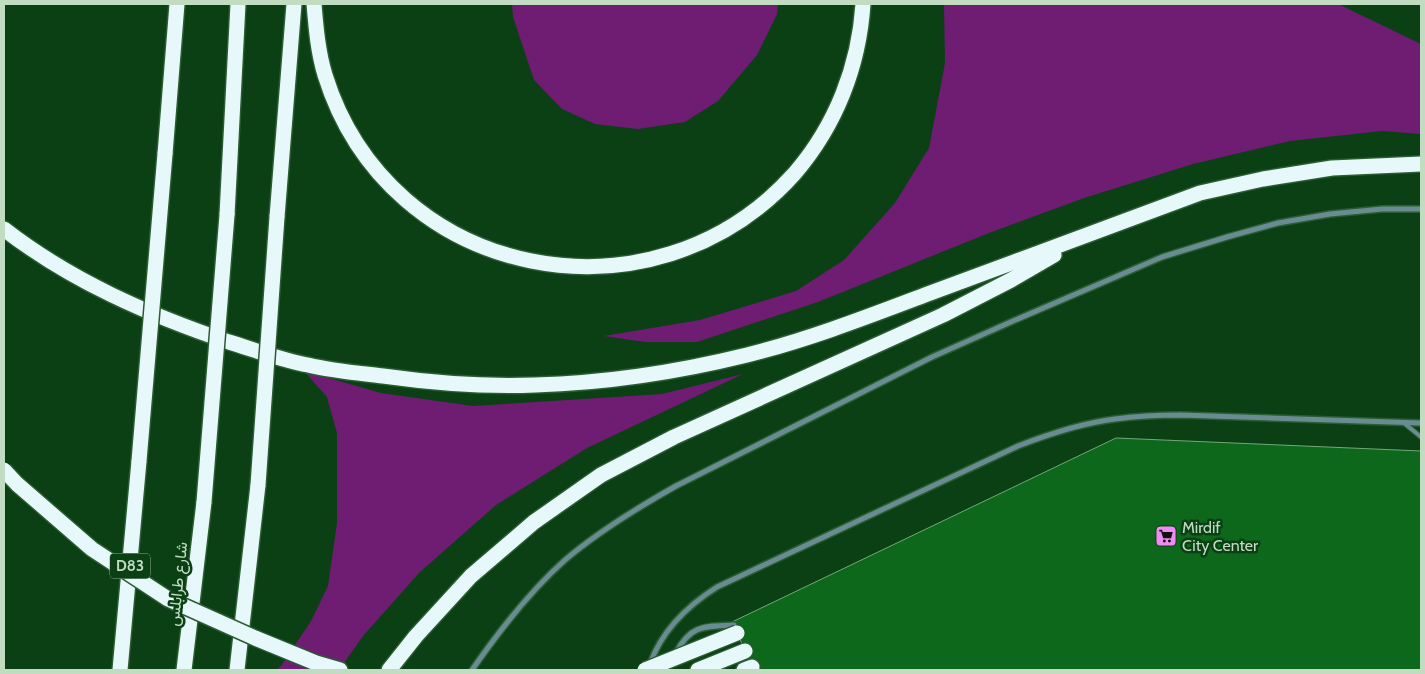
<svg xmlns="http://www.w3.org/2000/svg" width="1425" height="674" viewBox="0 0 1425 674" font-family="Cabin,Vazirmatn,sans-serif">
<style>
.green{fill:#6f1c73}
.building{fill:#07671f;stroke:#74a876;filter:url(#shadow)}
.lines{fill:none;stroke-linecap:round;stroke-linejoin:round}
.lane-casing{stroke:#2b5c33;stroke-width:6}
.street-casing{stroke:#2b5c33;stroke-width:8}
.highway-casing{stroke:#2b5c33;stroke-width:18}
.lane{stroke:#688c91;stroke-width:4}
.street{stroke:#688c91;stroke-width:5}
.highway{stroke:#e7f8fa;stroke-width:15}
.highway-bridge-casing{stroke:#2b5c33;stroke-width:18;stroke-linecap:butt}
.highway-bridge{stroke:#e7f8fa;stroke-width:15}
.labels{text-anchor:middle;stroke-width:5;stroke-linejoin:round;paint-order:stroke}
.shield{fill:#0a4014;stroke:#8bad8e;stroke-width:1}
.shield-label{font-size:15px;font-weight:bold;fill:#c2dcc2}
.poi-label{font-size:16px;fill:#c2dcc2;stroke:#0a4014;text-anchor:start}
.street-label{font-size:16px;fill:#c2dcc2;stroke:#0a4014}
</style>
<defs>
<filter id="shadow"><feDropShadow dx="4.5" dy="4.5" stdDeviation="2.5" flood-color="#0009"/></filter>
</defs>
<rect width="100%" height="100%" fill="#0a4014"/>
<g class="green">
<path d="M512,4h266l-1,10 -20,41 -39,46 -33,21 -47,7 -43,-5 -33,-15 -28,-29 -21,-63z"/>
<path d="M944,4h394l83,40v90l-39,-3 -92,10 -97,23 -109,34 -95,35 -171,69 -121,40h-52l-41,-6 96,-16 96,-29 48,-31 51,-57 34,-55 16,-85z"/>
<path d="M304,371l77,22 92,13 189,-12 81,-20 -156,74 -91,57 -77,68 -56,63 -24,34h-63l5,-4 30,-45 17,-35 9,-63v-90l-10,-36z"/>
</g>
<path class="building" d="M1116,438l305,13v219h-667l-22,-48z"/>
<g class="lines">
<g class="lane-casing">
<path id="lane" d="M1404,423l17,14"/>
</g>
<g class="street-casing">
<g id="street">
<path d="M676,653c14,-28 29,-27 58,-28"/>
<path d="M650,664c12,-34 37,-58 67,-77l301,-141c31,-12 63,-23 97,-27 22,-3 44,-4 66,-4l240,8"/>
<path d="M472,670c27,-39 57,-78 93,-110 34,-29 72,-52 111,-74l256,-129 81,-36 149,-64 65,-20 51,-14 52,-9 52,-5h39"/>
</g>
</g>
<g class="highway-casing">
<g id="highway">
<path d="M314,4c2,24 4,48 11,71 64,206 328,257 470,98 41,-48 64,-107 68,-169"/>
<path d="M165,154l12,-150"/>
<path d="M227,215l11,-211"/>
<path d="M277,217l17,-213"/>
<path d="M4,229c67,52 145,86 225,113 26,8 52,18 79,23 25,6 50,8 75,11 50,7 101,11 152,9 71,-2 143,-13 212,-30 64,-16 125,-40 186,-63 89,-33 179,-66 267,-99l63,-14 69,-11 89,-4"/>
<path d="M255,638l61,25 24,7"/>
<path d="M120,670l19,-209"/>
<path d="M184,670l20,-168"/>
<path d="M237,670l21,-185"/>
<path d="M389,670l27,-34 55,-60 63,-54 67,-47 73,-38 269,-122 68,-35 43,-25"/>
<path d="M698,670l47,-19"/>
<path d="M744,670l8,-3"/>
</g>
</g>
<use href="#lane" class="lane"/>
<use href="#street" class="street"/>
<use href="#highway" class="highway"/>
<g class="highway-bridge-casing">
<g id="highway-bridge">
<path d="M139,461l26,-307"/>
<path d="M4,470l13,14 75,65 76,50 87,39"/>
<path d="M258,485l19,-268"/>
<path d="M204,502l23,-287"/>
<path d="M645,670l92,-37"/>
</g>
</g>
<use href="#highway-bridge" class="highway-bridge"/>
</g>
<defs>
<g id="supermarket-square" transform="scale(1.125)"><rect x="-9" y="-9" width="18" height="18" rx="4" fill="#f18af5" stroke="#0a4014"/><path d="M-6-5.5h2.5l.6 2H6L4.5 2H-2.5L-4.4-4H-6ZM-1.5 3.2a1.3 1.3 0 1 0 .1 0ZM3 3.2a1.3 1.3 0 1 0 .1 0Z" fill="#111"/></g>
</defs>
<g fill-rule="evenodd">
<use href="#supermarket-square" x="1166" y="536"/>
</g>
<g class="labels">
<rect class="shield" x="110" y="553.5" width="40" height="25" rx="4"/>
<g class="shield-label">
<text x="130" y="571">D83</text>
</g>
<g class="poi-label">
<text x="1182" y="533">Mirdif<tspan x="1182" dy="18">City Center</tspan></text>
</g>
<g class="street-label">
<text transform="translate(177 584) rotate(-84)" y="6">شارع طرابلس</text>
</g>
</g>
<rect width="1425" height="674" fill="none" stroke="#c2dcc2" stroke-width="10"/>
</svg>
